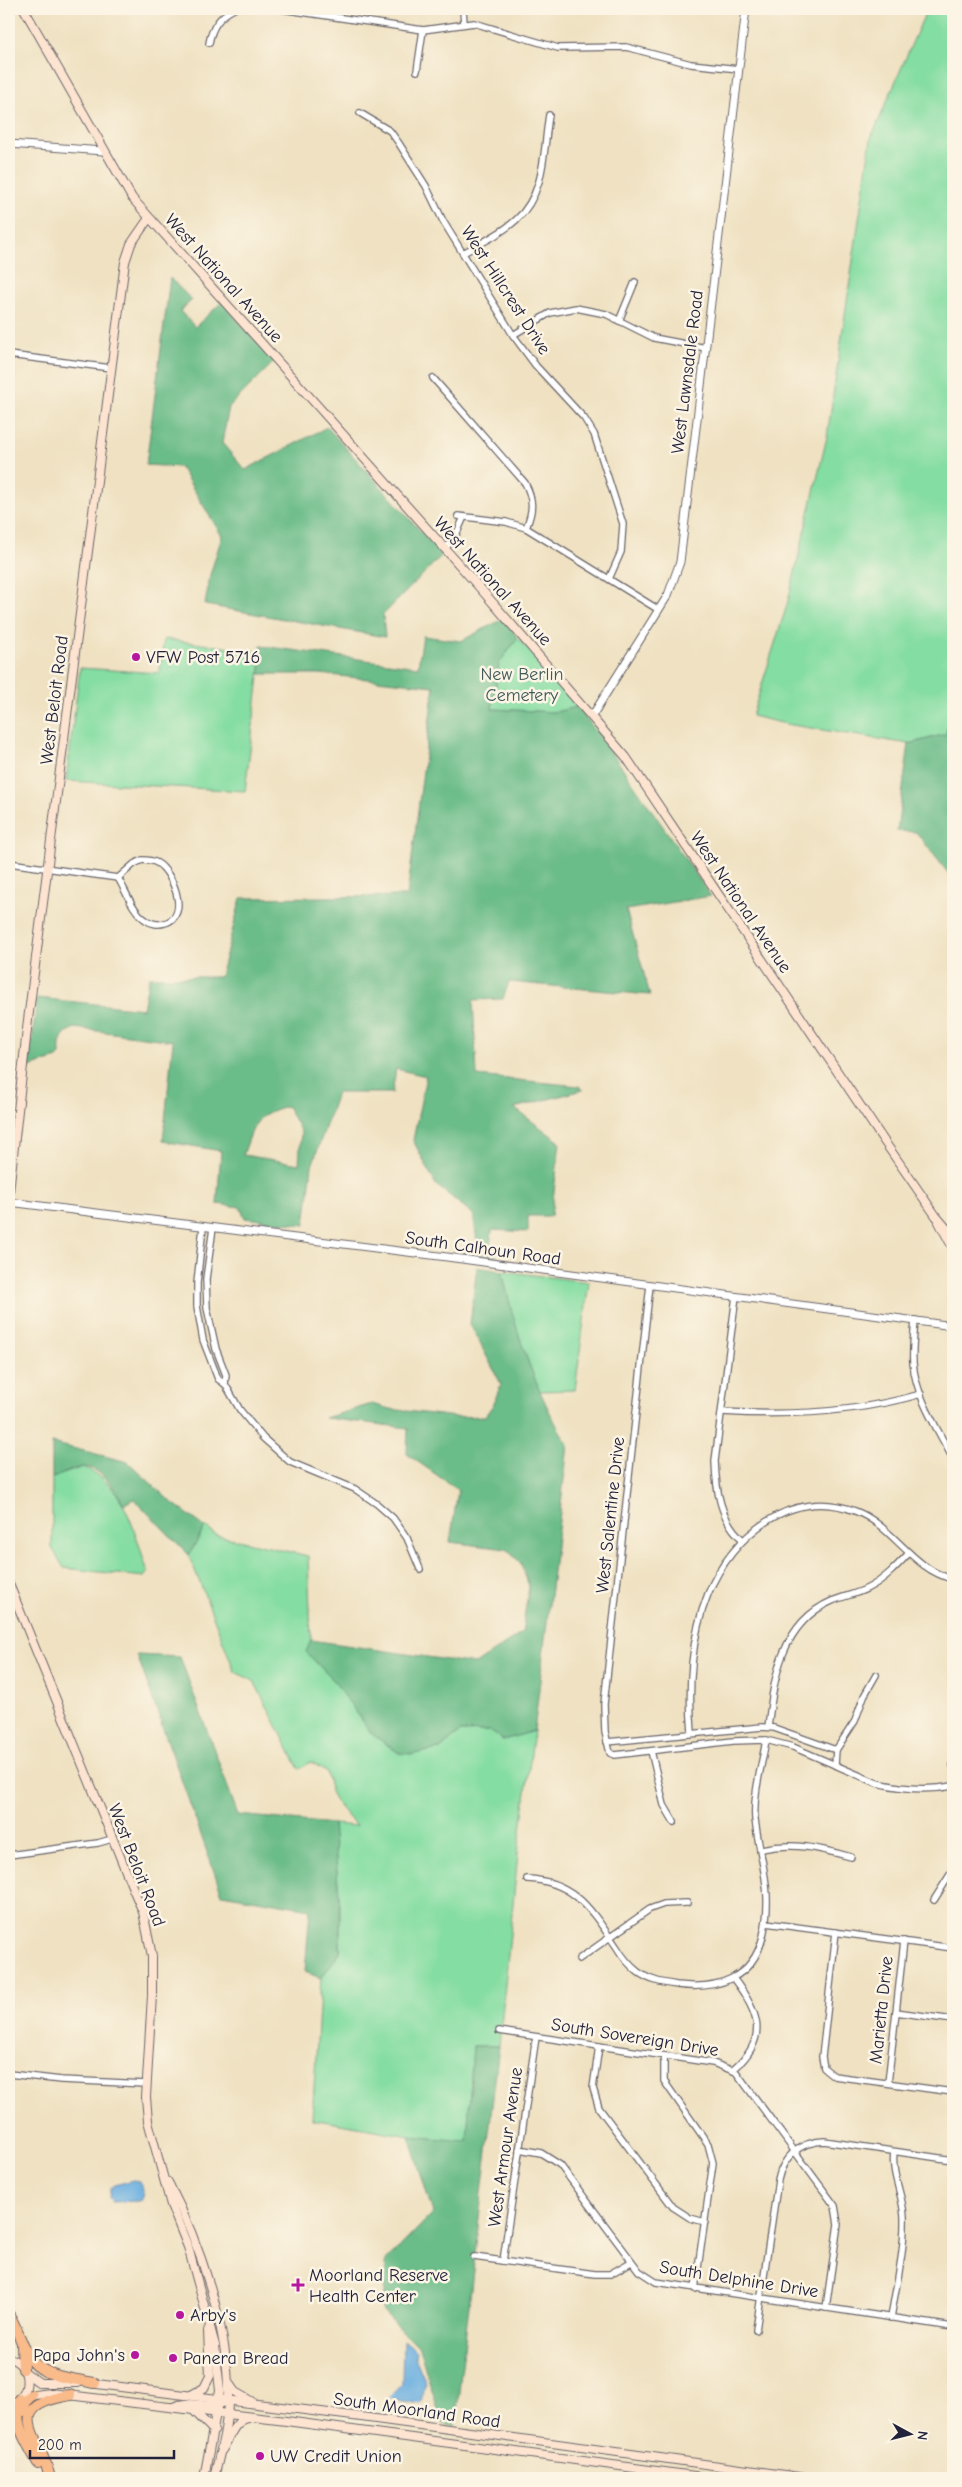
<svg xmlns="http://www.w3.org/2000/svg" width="962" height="2487" viewBox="0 0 962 2487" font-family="'Comic Neue',sans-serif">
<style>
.green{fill:#84dda2;stroke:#53806e}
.forest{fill:#6bbc88;stroke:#466f62;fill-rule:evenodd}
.water{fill:#6aafe0;stroke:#46688e}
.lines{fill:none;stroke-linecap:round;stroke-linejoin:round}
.minor-casing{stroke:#6a656a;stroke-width:8}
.tertiary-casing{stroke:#6a656a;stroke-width:9}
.secondary-casing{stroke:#6a656a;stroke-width:10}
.motorway-casing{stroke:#6a656a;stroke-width:12}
.minor{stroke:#fff;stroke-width:5.5}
.tertiary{stroke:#fff;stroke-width:7}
.secondary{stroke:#fde4d1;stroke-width:8}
.motorway{stroke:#fabb8b;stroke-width:10}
.poi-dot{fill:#b5179e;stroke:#fcf5e5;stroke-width:2}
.labels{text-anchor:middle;stroke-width:5;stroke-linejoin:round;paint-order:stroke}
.street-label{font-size:18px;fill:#22223b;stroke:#fcf5e5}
.poi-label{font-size:18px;fill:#22223b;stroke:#fcf5e5;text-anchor:start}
.park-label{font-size:18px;fill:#3f5a5a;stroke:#fcf5e5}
</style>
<rect width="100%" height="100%" fill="#fcf5e5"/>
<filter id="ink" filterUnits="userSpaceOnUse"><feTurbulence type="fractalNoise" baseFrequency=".02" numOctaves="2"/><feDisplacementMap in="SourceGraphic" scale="10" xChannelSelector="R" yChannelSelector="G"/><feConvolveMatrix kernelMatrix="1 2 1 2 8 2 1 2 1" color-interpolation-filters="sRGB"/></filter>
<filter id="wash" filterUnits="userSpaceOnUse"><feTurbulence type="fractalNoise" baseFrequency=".0096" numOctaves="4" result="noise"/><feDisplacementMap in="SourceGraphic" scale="20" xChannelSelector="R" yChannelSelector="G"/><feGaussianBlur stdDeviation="1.12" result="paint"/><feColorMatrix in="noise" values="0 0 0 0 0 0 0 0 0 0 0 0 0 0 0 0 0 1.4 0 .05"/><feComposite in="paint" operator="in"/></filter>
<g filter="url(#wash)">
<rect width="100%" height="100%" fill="#efe1c1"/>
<g class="green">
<path d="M927,9h26v690l-7,35 -37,10 -123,-20 -34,-8 35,-111 40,-168 44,-299z"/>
<path d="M518,638l59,69 -22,5 -63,-3 7,-46z"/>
<path d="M164,639l98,13 -17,139 -179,-10 14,-113 79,5z"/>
<path d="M502,1271l87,11 -14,108 -36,1 -24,-65z"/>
<path d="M83,1467c43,17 51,65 65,105l-4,5 -80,-9 -12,-20v-70z"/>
<path d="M205,1527l11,8 92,21 3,84 -4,12 27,29 38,53 27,19 14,1 27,-5 20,-17 30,-1 13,9 31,-9 -16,122 -19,193h-26l-6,96 -58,-6 -97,-17 9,-141 19,-26v-45l-7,-83 23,2 -23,-27 -7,-28 -15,-9 -12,7 -45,-88 -19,-9 -46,-117z"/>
</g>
<g class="forest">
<path d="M170,278l22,22 -12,11 15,16 27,-25 52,60 -45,45 -7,36 23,27 82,-43 115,128 -59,60 2,22 -180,-32 5,-30 12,-39 -42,-69 -34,-2z"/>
<path d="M503,619l15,19 -19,25 -7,46 63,3 22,-5 24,30 110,159 -85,14 24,85 -141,-13 -6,17 -30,1 4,76 102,10 4,4 -69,18 46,34 -9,74h-23v16l-36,-2 -2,16 7,11 -18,-3 -6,-40 -37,-29 -23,-45 13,-64 -30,-7 -4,24h-55l-25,73 -7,59 -60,-7 -5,-11 -23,-3 4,-53 -58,-10 10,-100 -98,-13c-14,5 -16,13 -15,27l-3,3 -28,9 8,-69 106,11 6,-32h71l21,-79 166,-2 27,-210 -114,-12h-60l1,-28 157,21 5,-31 38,5zM287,1106l14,26 -2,32 -56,-9c11,-29 11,-41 44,-49z"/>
<path d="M953,699v172l-4,3 -33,-42 -19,-1 12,-87 37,-10z"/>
<path d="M477,1267l25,4c14,62 33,120 66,174l-34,286 -31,9 -13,-9 -30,1 -20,17 -27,5 -14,-1 -27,-19 -38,-53 -28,-29 5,-12 164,24 47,-31 7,-47 -9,-24 -14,-13 -56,-7 8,-52 -51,-36 1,-26 -83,-10 47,-14 18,5 66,8 29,-1 8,-11 8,-21 -31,-60z"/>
<path d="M52,1443l76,19 42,39 35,26 -16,28 -55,-56 -10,5c-9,-14 -22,-37 -41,-37 -10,1 -22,8 -31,11z"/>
<path d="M137,1655l43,2 58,158 95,9 7,83v45l-19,26 -16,-6 5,-63 -88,-15z"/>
<path d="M473,2046h26l-44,380 -13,-3 -23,-75 -36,-37 3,-50 47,-48 -24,-77 58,5z"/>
</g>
<g class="water">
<path d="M133,2180l7,1c4,7 4,14 0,20l-28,1 -3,-5 1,-8 5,-4z"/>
<path d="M403,2340l13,11 -1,6 11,26c-4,7 -1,14 -5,21l-33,-6 14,-14z"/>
</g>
</g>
<g filter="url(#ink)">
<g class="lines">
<g class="minor-casing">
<g id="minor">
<path d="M281,9l142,21 51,-7 84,25 68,-1 65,17 48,5"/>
<path d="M463,9l1,15"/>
<path d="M209,43c3,-16 10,-27 25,-34"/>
<path d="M417,71l6,-41"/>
<path d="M360,113l30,18 8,11 28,44 17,35 70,114 23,31 48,52 10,16 29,90 -2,28 -12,27"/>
<path d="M463,253c18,-10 38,-19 53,-33 30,-27 27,-69 33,-105"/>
<path d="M619,321l16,-39"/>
<path d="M513,335l37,-22 26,-5 30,6 48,24 52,10"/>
<path d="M9,355l102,13"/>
<path d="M433,378l92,105c9,17 8,28 1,45"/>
<path d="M458,516l48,6 20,6 133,82"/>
<path d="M445,549l11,-14 8,-18"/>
<path d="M142,860c5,0 11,0 15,3 15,8 34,53 8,60 -6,2 -14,1 -19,-3 -13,-8 -20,-29 -28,-42l16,-14z"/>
<path d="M9,863l109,15"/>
<path d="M203,1227l-6,56v23l6,34 15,39 7,5 15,26 23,28 27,24 65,27 22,15 16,14 14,20 13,31"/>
<path d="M213,1228l-7,51 1,29 9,41 10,26 -1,9"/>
<path d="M650,1285l-46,419 1,28 5,21 5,2 118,-14 33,-1 27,7 84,36c26,6 50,8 76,3"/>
<path d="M736,1296l-21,165c1,29 5,59 28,79"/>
<path d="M915,1320c-1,14 -3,29 -2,43 3,35 25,66 40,96"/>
<path d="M722,1412c66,4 134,1 199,-18"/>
<path d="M768,1727c6,-49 13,-104 64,-126 12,-5 25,-7 36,-13 16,-8 29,-22 41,-35"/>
<path d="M692,1733c-4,-45 -1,-97 16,-139 23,-57 83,-108 147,-83 38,14 57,59 98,68"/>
<path d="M607,1742l155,-15 12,1 62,22"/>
<path d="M953,1750v16"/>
<path d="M651,1751l13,54 10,17"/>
<path d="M835,1765l1,-15 19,-29 9,-25 12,-21"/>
<path d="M761,1849c33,-7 58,-1 90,8"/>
<path d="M9,1855l89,-12 14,-4"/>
<path d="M527,1879c48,2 64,31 89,67 6,10 13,19 22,26 12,9 26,11 39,13 40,5 76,-6 86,-49 11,-45 -3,-74 -8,-117 -2,-25 7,-54 11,-79"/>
<path d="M934,1900l19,-30"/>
<path d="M766,1923l187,25"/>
<path d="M836,1932l-14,125 2,11 10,8 119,16"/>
<path d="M579,1959l71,-50 14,-5 23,-1"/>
<path d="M733,1978c26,34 37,60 0,92"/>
<path d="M896,2012l57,8"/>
<path d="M499,2031l214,32 23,9 99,134 3,18 -12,84"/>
<path d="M599,2046l-6,42 6,20 74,99 17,11 15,4"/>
<path d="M664,2056v25l44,63 5,19 -18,126"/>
<path d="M9,2074l52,6 85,4"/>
<path d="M888,2083l16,-142"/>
<path d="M519,2149l22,4 19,12 79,106 17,11 297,45"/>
<path d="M474,2257l121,17h15l21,-12"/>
<path d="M503,2261l33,-224"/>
<path d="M891,2318c5,-33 14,-68 13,-101 -1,-23 -13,-42 -10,-65"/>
<path d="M756,2330l22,-150c5,-23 21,-38 46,-39l129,19"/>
</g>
</g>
<g class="tertiary-casing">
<g id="tertiary">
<path d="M9,144l94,7"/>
<path d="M592,716l76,-121 12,-33 66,-553"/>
<path d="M9,1202l438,55 506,69"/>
</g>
</g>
<g class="secondary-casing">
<g id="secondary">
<path d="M24,9l108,189 348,390 146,169 258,384 52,75 17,20"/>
<path d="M9,1192l19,-172 97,-758 6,-18 18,-26"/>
<path d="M939,1222l14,26"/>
<path d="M9,1584l125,307 9,21 9,44v39l-6,102 2,24 23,84 17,42 27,98 5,46 -16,87"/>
<path d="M168,2182c31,59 62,150 60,217 0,26 -8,54 -14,79"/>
<path d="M9,2358c24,7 23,40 0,48"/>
<path d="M26,2373l14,10h38"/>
<path d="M228,2382l7,10 16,9"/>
<path d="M89,2383l272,34 445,61"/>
<path d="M191,2395l13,-7 6,-12 -2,-45"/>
<path d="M27,2396l24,-3 235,28 423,57"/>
<path d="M173,2407c16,-8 34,3 49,-4"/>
<path d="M193,2410l21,21"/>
<path d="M222,2450c8,-12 11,-29 26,-32"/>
</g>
</g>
<g class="motorway-casing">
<g id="motorway">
<path d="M9,2315c9,14 13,33 23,46 15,17 43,18 63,22"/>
<path d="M22,2346l1,23"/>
<path d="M20,2399c-7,27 6,41 18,64"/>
<path d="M23,2411l3,-10 6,-6"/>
<path d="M50,2478c-10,-44 -50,-71 20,-83"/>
</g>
</g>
<use href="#minor" class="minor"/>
<use href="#tertiary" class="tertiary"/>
<use href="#secondary" class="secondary"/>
<use href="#motorway" class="motorway"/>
</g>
</g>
<g class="poi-dot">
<circle cx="136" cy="657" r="5"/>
<path d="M295.5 2277.5h5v5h5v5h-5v5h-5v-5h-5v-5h5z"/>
<circle cx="180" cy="2315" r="5"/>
<circle cx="135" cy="2355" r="5"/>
<circle cx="173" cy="2358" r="5"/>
<circle cx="260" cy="2456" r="5"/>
</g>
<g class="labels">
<g class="street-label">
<text transform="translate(224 278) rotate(48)" y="6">West National Avenue</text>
<text transform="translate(506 290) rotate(57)" y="6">West Hillcrest Drive</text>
<text transform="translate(687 372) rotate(-83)" y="6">West Lawnsdale Road</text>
<text transform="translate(493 581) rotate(48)" y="6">West National Avenue</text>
<text transform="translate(54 700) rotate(-83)" y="6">West Beloit Road</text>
<text transform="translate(741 902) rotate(56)" y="6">West National Avenue</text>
<text transform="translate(483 1248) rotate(8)" y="6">South Calhoun Road</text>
<text transform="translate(610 1515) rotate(-84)" y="6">West Salentine Drive</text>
<text transform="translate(137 1865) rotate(69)" y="6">West Beloit Road</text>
<text transform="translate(881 2010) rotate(-84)" y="6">Marietta Drive</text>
<text transform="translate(635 2037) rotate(9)" y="6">South Sovereign Drive</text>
<text transform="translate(505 2147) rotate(-82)" y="6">West Armour Avenue</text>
<text transform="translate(739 2279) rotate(9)" y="6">South Delphine Drive</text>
<text transform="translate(417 2410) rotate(8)" y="6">South Moorland Road</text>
</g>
<g class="poi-label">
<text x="146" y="663">VFW Post 5716</text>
<text x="309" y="2281">Moorland Reserve<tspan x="309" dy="21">Health Center</tspan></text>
<text x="190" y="2321">Arby's</text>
<text x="125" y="2361" text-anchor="end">Papa John's</text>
<text x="183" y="2364">Panera Bread</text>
<text x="270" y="2462">UW Credit Union</text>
</g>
<g class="park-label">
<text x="522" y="680">New Berlin<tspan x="522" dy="21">Cemetery</tspan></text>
</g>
</g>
<rect width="962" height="2487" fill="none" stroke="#fcf5e5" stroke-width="30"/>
<g transform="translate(910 2434) rotate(97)" stroke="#fcf5e5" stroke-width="4" paint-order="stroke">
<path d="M0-4L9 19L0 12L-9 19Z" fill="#22223b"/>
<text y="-8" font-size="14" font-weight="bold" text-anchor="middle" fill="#22223b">N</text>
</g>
<path d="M30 2450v8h144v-8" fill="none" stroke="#22223b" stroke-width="2.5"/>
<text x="38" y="2450" font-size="15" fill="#22223b" stroke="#fcf5e5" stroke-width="4" paint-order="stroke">200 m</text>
</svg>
